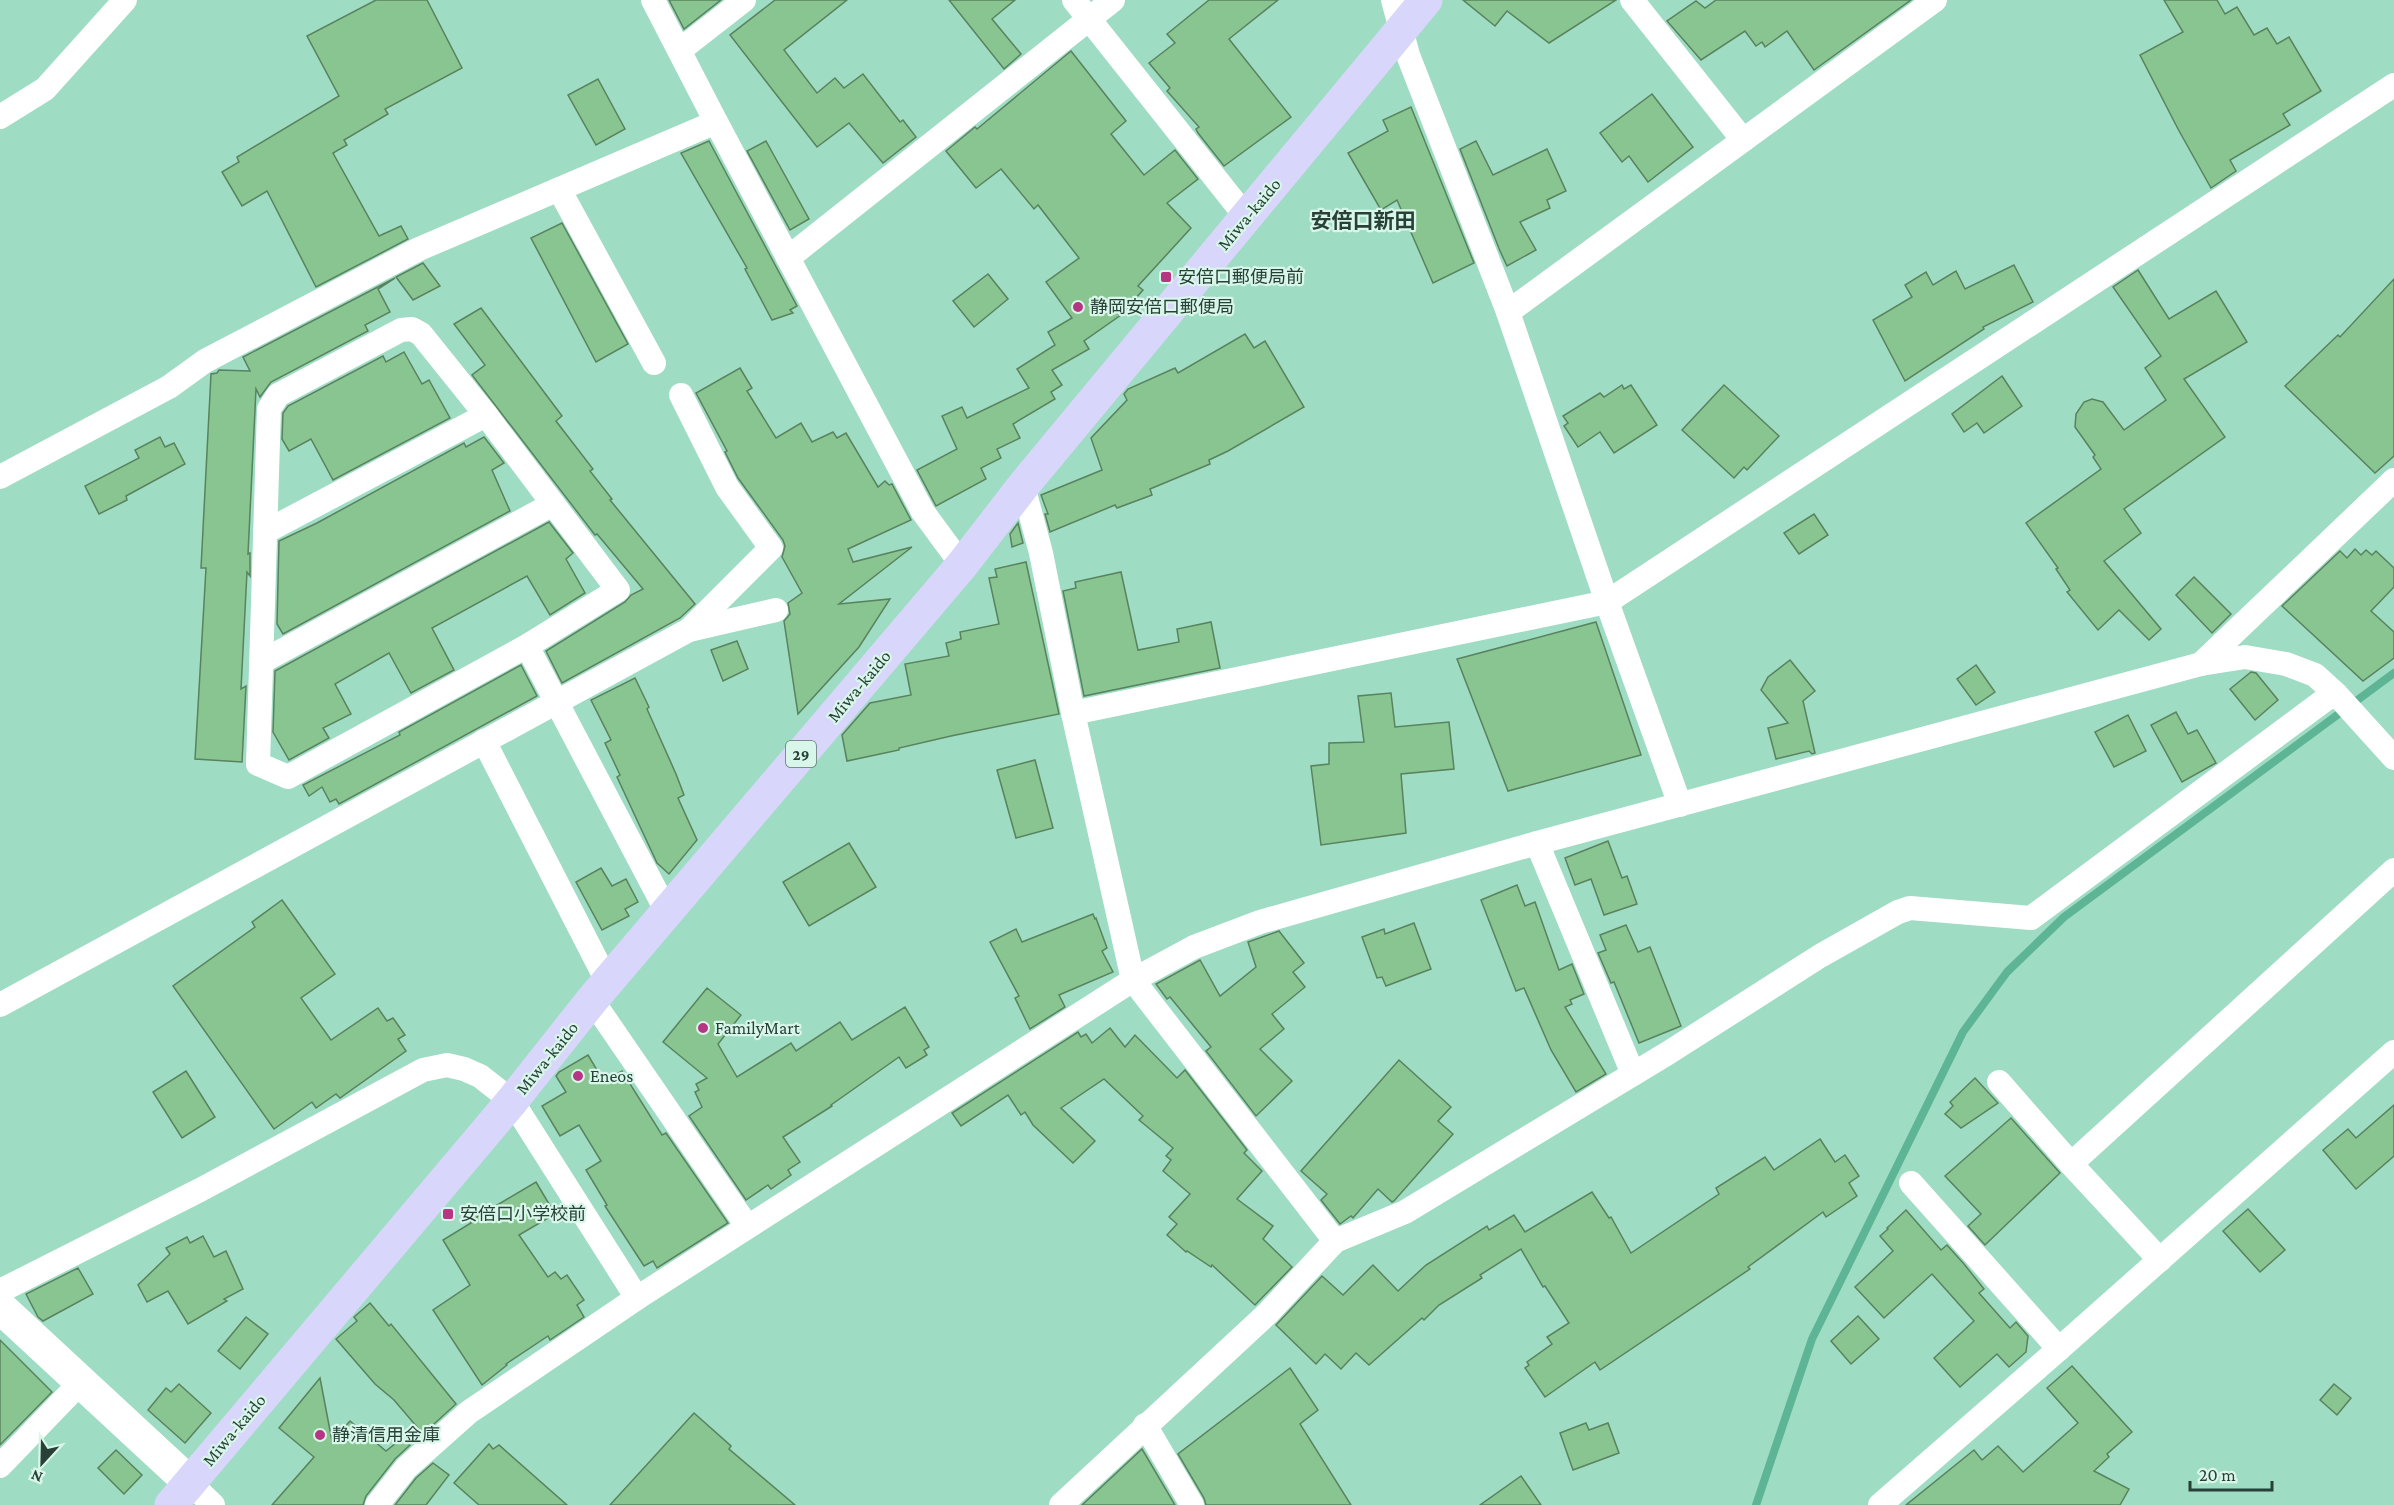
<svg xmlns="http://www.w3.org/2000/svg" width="2394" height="1505" viewBox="0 0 2394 1505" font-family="'Crimson Pro','Noto Sans JP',serif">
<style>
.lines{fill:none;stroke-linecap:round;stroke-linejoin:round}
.stream{stroke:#5eb595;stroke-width:8}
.building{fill:#88c590;stroke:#59825e;stroke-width:1.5}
.street{stroke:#fff;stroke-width:24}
.secondary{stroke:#fff;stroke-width:33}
.primary{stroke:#d8d6fa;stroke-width:33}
.poi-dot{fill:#b63683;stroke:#d8f6e9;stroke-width:2}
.labels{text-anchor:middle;stroke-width:4.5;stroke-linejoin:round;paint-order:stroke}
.shield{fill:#d8f6e9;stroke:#5d776c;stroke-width:1.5}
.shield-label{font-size:16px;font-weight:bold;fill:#284137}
.street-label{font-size:18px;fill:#284137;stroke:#d8f6e9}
.poi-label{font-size:18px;fill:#284137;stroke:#d8f6e9;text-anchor:start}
.quarter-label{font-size:21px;font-weight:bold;fill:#284137;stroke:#d8f6e9}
</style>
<rect width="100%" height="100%" fill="#9fdcc4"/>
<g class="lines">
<path class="stream" d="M1756,1505l56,-166 151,-307 44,-60 57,-55 330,-244"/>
</g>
<g class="building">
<path d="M376,0h51l35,68 -77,41 3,5 -44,26 3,5 -14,8 46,83 22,-10 7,13 -92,48 -49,-96 -25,15 -20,-34 17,-10 -2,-5 102,-61 -32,-60z"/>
<path d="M669,0h52l-37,29z"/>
<path d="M775,0h72l-63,50 33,43 18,-15 9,10 19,-14 37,48 3,-2 13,17 -33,26 -34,-40 -32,24 -87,-112z"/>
<path d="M949,0h66l-23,19 29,35 -17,15z"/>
<path d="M1209,0h69l-49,39 62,78 -67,49 -26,-33 -2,-4 3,-2 -32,-36 3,-3 -21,-25 26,-20 -8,-9z"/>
<path d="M1463,0h153l-67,43 -42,-32 -12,15z"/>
<path d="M1716,0h195l-97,70 -27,-39 -22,16 -3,-5 -6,4 -11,-15 -44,29 -34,-39 29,-20 9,7z"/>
<path d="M2164,0h53l8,14 12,-7 17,28 13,-7 10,16 12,-7 32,54 -38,23 7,11 -60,35 6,11 -25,17 -33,-59 -38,-74 43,-23z"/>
<path d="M1071,51l55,70 -15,13 33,41 31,-25 23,29 -31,24 24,25 -53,58 5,4 -22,25 -37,26 5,8 -37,21 10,15 -11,7 4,7 -42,25 7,14 -23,11 4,9 -20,10 5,11 -50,27 -19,-36 40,-21 -15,-33 20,-9 5,11 62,-30 -12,-19 38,-24 -7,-13 24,-14 -26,-36 33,-24 -41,-53 -4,4 -33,-40 -25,19 -30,-37 29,-24 2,2z"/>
<path d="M598,79l27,50 -29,16 -28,-50z"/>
<path d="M1652,94l41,53 -45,35 -19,-26 -7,6 -22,-29z"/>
<path d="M1411,107l63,156 -41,20 -36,-83 -16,10 -33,-57 40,-22 -5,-11z"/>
<path d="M709,141l88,165 -7,4 3,3 -21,7 -27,-51 2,-1 -66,-115z"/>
<path d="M766,141l43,78 -19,11 -43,-79z"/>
<path d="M1476,141l17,34 54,-26 19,42 -19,9 3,8 -30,14 16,28 -29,16 -7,-15 -40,-102z"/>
<path d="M562,223l66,121 -32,18 -65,-124z"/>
<path d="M423,263l17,23 -27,14 -17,-23z"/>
<path d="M2014,265l19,37 -50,25 1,2 -79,52 -32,-61 39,-23 -7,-12 21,-13 7,13 23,-14 9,18z"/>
<path d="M2138,270l31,49 47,-28 31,51 -63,37 41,58 -101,72 17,24 -37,28 57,68 -12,11 -30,-30 -21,20 -31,-38 3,-2 -14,-21 2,-1 -32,-45 75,-54 -8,-12 2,-2 -20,-28 1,-13 8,-12 8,-3 11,3 21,28 42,-30 -21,-32 16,-12 -48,-69z"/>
<path d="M988,274l20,25 -34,28 -21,-26z"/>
<path d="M395,278l-17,11 12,23 -25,13 3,6 -97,51 -11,15 -4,-8 -8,165 2,-1v23l-3,-4 -6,117 5,-3 -4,76 -47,-3 11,-191h-5l10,-194 6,-1 2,-3 31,1 -7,-14z"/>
<path d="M2394,279v177l-19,17 -90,-87 53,-51 2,2z"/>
<path d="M481,308l81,108 -6,5 37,48 -3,2 22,28 -2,1 85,104 -15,14 -118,65 -16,-32 79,-49 6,-7 12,-6 -46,-55 -2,1 -123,-160 13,-10 -31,-41z"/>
<path d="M1245,334l9,14 11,-7 39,66 -76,44 -19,9 1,4 -60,25 2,6 -35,13 -2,-3 -65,27 -5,-18h3l-7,-19 61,-25 -11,-32 36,-38 -3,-6 4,-5 47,-21 3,5z"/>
<path d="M404,352l18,32 7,-4 21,38 -117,62 -22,-41 -22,12 -7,-12 1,-26 5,-7 95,-50 3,6z"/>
<path d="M740,368l12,20 -5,3 29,47 25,-15 11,19 21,-10 4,6 9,-5 32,54 7,-6 4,4 3,-1 19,36 -63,29 5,13 59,-15 -73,57 51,-5 -31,48 -61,67 -14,-93 6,-7 -2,-11 14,-10 -20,-36 3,-11 -2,-6 -45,-62 -13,-26 2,-1 -31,-58z"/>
<path d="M2002,376l20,30 -38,27 -7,-10 -13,9 -12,-18z"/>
<path d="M1622,385l2,4 7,-4 26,40 -43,28 -14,-21 -22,15 -14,-21 4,-3 -5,-7 37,-23 4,4z"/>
<path d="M1724,385l55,51 -32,34 -3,-3 -10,11 -52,-48z"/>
<path d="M160,437l5,10 9,-4 11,21 -59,32 1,4 -28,14 -14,-28 54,-28 -4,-8z"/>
<path d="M484,437l20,26 -12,7 18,41 -227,123 -6,-10 2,-83 38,-18 147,-80 2,4z"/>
<path d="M1814,514l14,21 -29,19 -15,-21z"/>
<path d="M549,522l24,31 -7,6 19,34 -35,22 -23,-39 -95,52 22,42 -43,23 -22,-40 -54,31 16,30 -28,14 6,10 -40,22 -16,-28 2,-61z"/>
<path d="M1018,523l5,20 -11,4 -2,-13z"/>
<path d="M2355,549l6,6 5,-5 6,5 4,-4 18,17v19l-23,24 23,21v26l-31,23 -81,-75 58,-55 7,7z"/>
<path d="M1026,562l33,152 -108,22 -52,12v2l-52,11 -5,-26 28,-32 41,-8 -6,-31 44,-8 -3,-13 15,-4 -1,-7 39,-8 -10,-46 8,-1 -2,-8z"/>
<path d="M1121,572l17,78 41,-8 -2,-13 34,-7 9,46 -136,28 -21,-105 13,-3 -1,-6z"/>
<path d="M2194,577l37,37 -19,19 -36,-38z"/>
<path d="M1596,622l45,133 -133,36 -51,-132z"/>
<path d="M737,641l11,28 -25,12 -12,-31z"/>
<path d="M1790,660l25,31 -12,10 12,52 -3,1 -3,-3 -33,8 -8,-31 20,-5 -27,-33 7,-13z"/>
<path d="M521,665l16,31 -198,108 -3,-5 -6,3 -8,-15 -13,9 -6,-11 97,-50 -1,-3z"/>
<path d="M1976,665l19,27 -19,13 -19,-26z"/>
<path d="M2251,672l5,1 22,27 -23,20 -25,-31z"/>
<path d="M635,678l14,29 -2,2 29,65 8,21 -6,3 19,42 -28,34 -12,-11 -40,-86 3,-2 -15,-32 6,-3 -20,-40z"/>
<path d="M1391,693l4,34 54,-5 5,47 -53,5 5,59 -85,12 -10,-79 18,-2v-21l35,-1 -6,-46z"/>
<path d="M2176,712l12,22 9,-4 19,33 -34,19 -31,-57z"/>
<path d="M2128,715l18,36 -32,16 -19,-35z"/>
<path d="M1035,760l18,68 -37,10 -19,-68z"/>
<path d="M1608,841l14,37 5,-2 10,28 -33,11 -13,-36 -16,6 -10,-27z"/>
<path d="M849,843l27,44 -67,39 -26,-44z"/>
<path d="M601,868l11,18 14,-7 12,23 -13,7 4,7 -27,14 -26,-48z"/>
<path d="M1517,885l8,21 10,-4 24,68 13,-6 12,30 -14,6 2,4 -7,3 41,67 -30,18 -25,-42 -27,-62 -8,3 -35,-91z"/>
<path d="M282,900l53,74 -34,24 30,42 47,-32 9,13 6,-3 12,17 -7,4 8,12 -66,47 -4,-4 -20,14 -4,-6 -38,27 -101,-143 82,-59 -3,-5z"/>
<path d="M1093,914l2,5 1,-1 11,30 -5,3 11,21 -54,23 6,12 -35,22 -15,-31 4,-2 -29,-54 26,-13 6,13z"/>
<path d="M1414,923l17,46 -45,17 -4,-9 -5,1 -15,-41 22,-8 1,5z"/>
<path d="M1626,925l12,27 12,-5 31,79 -42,17 -25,-61 -3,1 -13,-30 8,-3 -6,-15z"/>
<path d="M1279,931l25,32 -11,9 12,15 -33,27 12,15 -24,20 32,32 -36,35 -50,-65 5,-4 -41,-50 -3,2 -11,-15 44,-24 20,36 36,-29 -8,-25z"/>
<path d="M707,988l34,27 -23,29 19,33 54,-34 5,8 44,-29 12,18 53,-33 24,40 -5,3 3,5 -21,13 -7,-11 -68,48 1,1 -49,31 17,25 -12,8 3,5 -20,14 -3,-4 -22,15 -57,-84 13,-9 -7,-15 4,-2 -3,-6 11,-6 -44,-36z"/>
<path d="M1110,1028l15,19 10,-12 42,43 8,-8 62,80 -3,3 18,18 -25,28 36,27 -10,13 29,28 -37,38 -43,-40 -1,2 -24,-16 -1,1 -19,-17 10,-11 -8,-7 21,-23 -27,-23 8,-11 -5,-4 7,-8 -34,-28 4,-4 -39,-37 -43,29 34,33 -22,22 -40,-38 -8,-13 -4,3 -13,-20 -47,31 -9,-13 126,-81 3,5 5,-3 6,9z"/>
<path d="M588,1055l16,27 18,-11 40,64 4,-2 62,90 -71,45 -4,-7 -9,5 -39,-60 2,-1 -21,-35 15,-9 -22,-36 -19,11 -18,-30 24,-14 -10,-16 3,-4z"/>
<path d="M1399,1060l52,47 -13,14 15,13 -59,67 -2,1 -14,-13 -25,29 -2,-2 -11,8 -19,-24 6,-6 -26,-23z"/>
<path d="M186,1071l29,46 -33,21 -29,-46z"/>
<path d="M1975,1078l23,25 -37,25 -16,-14 8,-8 -3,-4z"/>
<path d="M2394,1105v51l-38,33 -33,-39 25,-21 8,9z"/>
<path d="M2011,1118l49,55 -75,72 -17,-19 13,-12 -36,-38z"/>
<path d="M1820,1139l15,23 10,-7 14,21 -10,7 8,13 -31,21 -3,-5 -75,55 2,2 -150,101 -5,-8 -50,35 -20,-29 4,-3 -2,-3 25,-18 -5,-7 22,-14 -24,-37 -2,1 -22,-38 -41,26 2,3 -43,27 -15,15 -2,-2 -53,47 -13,-12 -15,16 -16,-15 -9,10 -40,-39 46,-49 21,19 30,-30 25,26 28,-26 61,-39 2,4 25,-15 11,17 67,-40 17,26 2,-1 20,36 88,-59 -3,-6 49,-31 9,13z"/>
<path d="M536,1182l19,32 -36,21 29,42 7,-5 6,7 6,-4 17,25 -7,5 7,12 -34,23 -2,-4 -42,28 1,1 -25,20 -49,-75 37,-25 -27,-45 28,-17 -1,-2z"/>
<path d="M2248,1209l37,41 -25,22 -37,-41z"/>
<path d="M1906,1210l35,40 6,-5 17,19 20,25 -5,4 31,35 6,-6 12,14 -2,16 -17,15 -12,-13 -37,33 -26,-29 40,-37 -42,-47 -48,44 -29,-31 38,-36 -13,-15 8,-7 -1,-1z"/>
<path d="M203,1236l11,21 12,-6 17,38 -19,10 3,2 -39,23 -20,-33 -21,11 -9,-17 32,-31 -4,-6 21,-11 3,6z"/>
<path d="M78,1268l15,26 -50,27 -5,-4 -12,-23z"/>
<path d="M370,1303l19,23 2,-2 65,80 -33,30 -29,-34 -19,-16 -39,-45 21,-18 -3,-4z"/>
<path d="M1858,1316l21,23 -28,25 -20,-23z"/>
<path d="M246,1317l22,17 -28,35 -22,-18z"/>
<path d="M0,1340l52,52 -52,53z"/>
<path d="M2072,1366l60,66 -25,22 2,3 -15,14 35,18 -9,16h-214l68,-55 8,10 16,-14 25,26 55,-49 -31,-35z"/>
<path d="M1290,1368l28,42 -18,14 51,81h-145l-2,-7 -26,-44z"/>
<path d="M320,1378l12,63 18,-20 36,30 15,-12 9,6 -15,14 -29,37 -3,9h-91l42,-48 -35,-29z"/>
<path d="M179,1384l32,29 -26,30 -37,-33 18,-22 5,4z"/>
<path d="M2334,1384l17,14 -14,17 -17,-15z"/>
<path d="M694,1413l37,33 -2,3 66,56h-185z"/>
<path d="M1586,1423l3,7 19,-7 11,30 -46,17 -13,-37z"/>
<path d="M489,1444l4,5 6,-4 68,60h-88l-25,-22z"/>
<path d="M1142,1449l33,56h-93z"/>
<path d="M116,1450l26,25 -18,19 -26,-26z"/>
<path d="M433,1463l16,12 -23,30h-31l21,-27z"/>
<path d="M1521,1476l20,29h-61z"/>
</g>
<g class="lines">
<g class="street">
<path d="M653,0l63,122"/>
<path d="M1074,0l173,218"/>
<path d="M1393,0l15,55 100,257 99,290 73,203"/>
<path d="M1632,0l111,140"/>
<path d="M680,50l64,-50"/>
<path d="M0,117l45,-28 80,-89"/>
<path d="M559,189l95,174"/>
<path d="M788,258l325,-258"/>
<path d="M1508,312l427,-312"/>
<path d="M412,329l9,5 65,81 132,175 -91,56 -239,131 -30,-13 11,-355 9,-14 123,-65z"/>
<path d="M681,395l46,92 44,61 -82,82"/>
<path d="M0,477l169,-90 36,-26 214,-112 297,-127 207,390 39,53"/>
<path d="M1023,486l18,67 32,160 60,267 202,261"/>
<path d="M265,532l221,-117"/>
<path d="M527,646l140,266"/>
<path d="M261,662l292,-158"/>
<path d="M2201,664l193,-184"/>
<path d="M1073,713l534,-111 787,-517"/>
<path d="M484,741l124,242"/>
<path d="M1537,843l96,231"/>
<path d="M592,1000l155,226"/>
<path d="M0,1005l689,-375 87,-20"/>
<path d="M1999,1082l72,82 89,96"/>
<path d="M2071,1164l323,-294"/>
<path d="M1911,1183l148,166"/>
<path d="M0,1291l200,-101 223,-120 24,-5 17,4 16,7 32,25 125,197"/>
<path d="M1145,1425l47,80"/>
<path d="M0,1466l81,-84"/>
<path d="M190,1483l23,22"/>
<path d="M377,1505l29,-37 63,-56 168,-114 496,-318 61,-33 66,-25 277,-79 664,-179 44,-7 41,7 29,11 22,20 57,63"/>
<path d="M1061,1505l207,-192 67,-72 70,-29 263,-159 152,-97 78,-44 12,-4 121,10 303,-225"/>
<path d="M1880,1505l179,-156 335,-297"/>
</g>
<path class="secondary" d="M0,1307l190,176"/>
<path class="primary" d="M171,1505l341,-404 80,-101 370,-435 61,-79 403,-486"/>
</g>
<g class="poi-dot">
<rect x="1160" y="271" width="12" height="12" rx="3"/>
<circle cx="1078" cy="307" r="6"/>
<circle cx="703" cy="1028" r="6"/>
<circle cx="578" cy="1076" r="6"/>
<rect x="442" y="1208" width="12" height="12" rx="3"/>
<circle cx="320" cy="1435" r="6"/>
</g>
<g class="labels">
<rect class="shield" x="786" y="741" width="30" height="26" rx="4.5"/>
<g class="shield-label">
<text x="801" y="760">29</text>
</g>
<g class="street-label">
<text transform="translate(1249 214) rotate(-50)" y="6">Miwa-kaido</text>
<text transform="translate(859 686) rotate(-50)" y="6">Miwa-kaido</text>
<text transform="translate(547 1058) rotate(-51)" y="6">Miwa-kaido</text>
<text transform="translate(234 1430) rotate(-50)" y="6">Miwa-kaido</text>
</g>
<g class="poi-label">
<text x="1178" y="283">安倍口郵便局前</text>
<text x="1090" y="313">静岡安倍口郵便局</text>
<text x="715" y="1034">FamilyMart</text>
<text x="590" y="1082">Eneos</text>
<text x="460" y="1220">安倍口小学校前</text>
<text x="332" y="1441">静清信用金庫</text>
</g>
<g class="quarter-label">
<text x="1363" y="228">安倍口新田</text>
</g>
</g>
<g transform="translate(42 1463) rotate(202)" stroke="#d8f6e9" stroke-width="4.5" paint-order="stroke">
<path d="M0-4.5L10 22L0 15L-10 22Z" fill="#284137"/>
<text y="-9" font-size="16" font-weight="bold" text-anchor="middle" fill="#284137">N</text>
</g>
<path d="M2190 1481v9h82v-9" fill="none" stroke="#284137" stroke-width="3"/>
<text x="2199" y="1481" font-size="18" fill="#284137" stroke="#d8f6e9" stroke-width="4.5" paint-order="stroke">20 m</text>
</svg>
